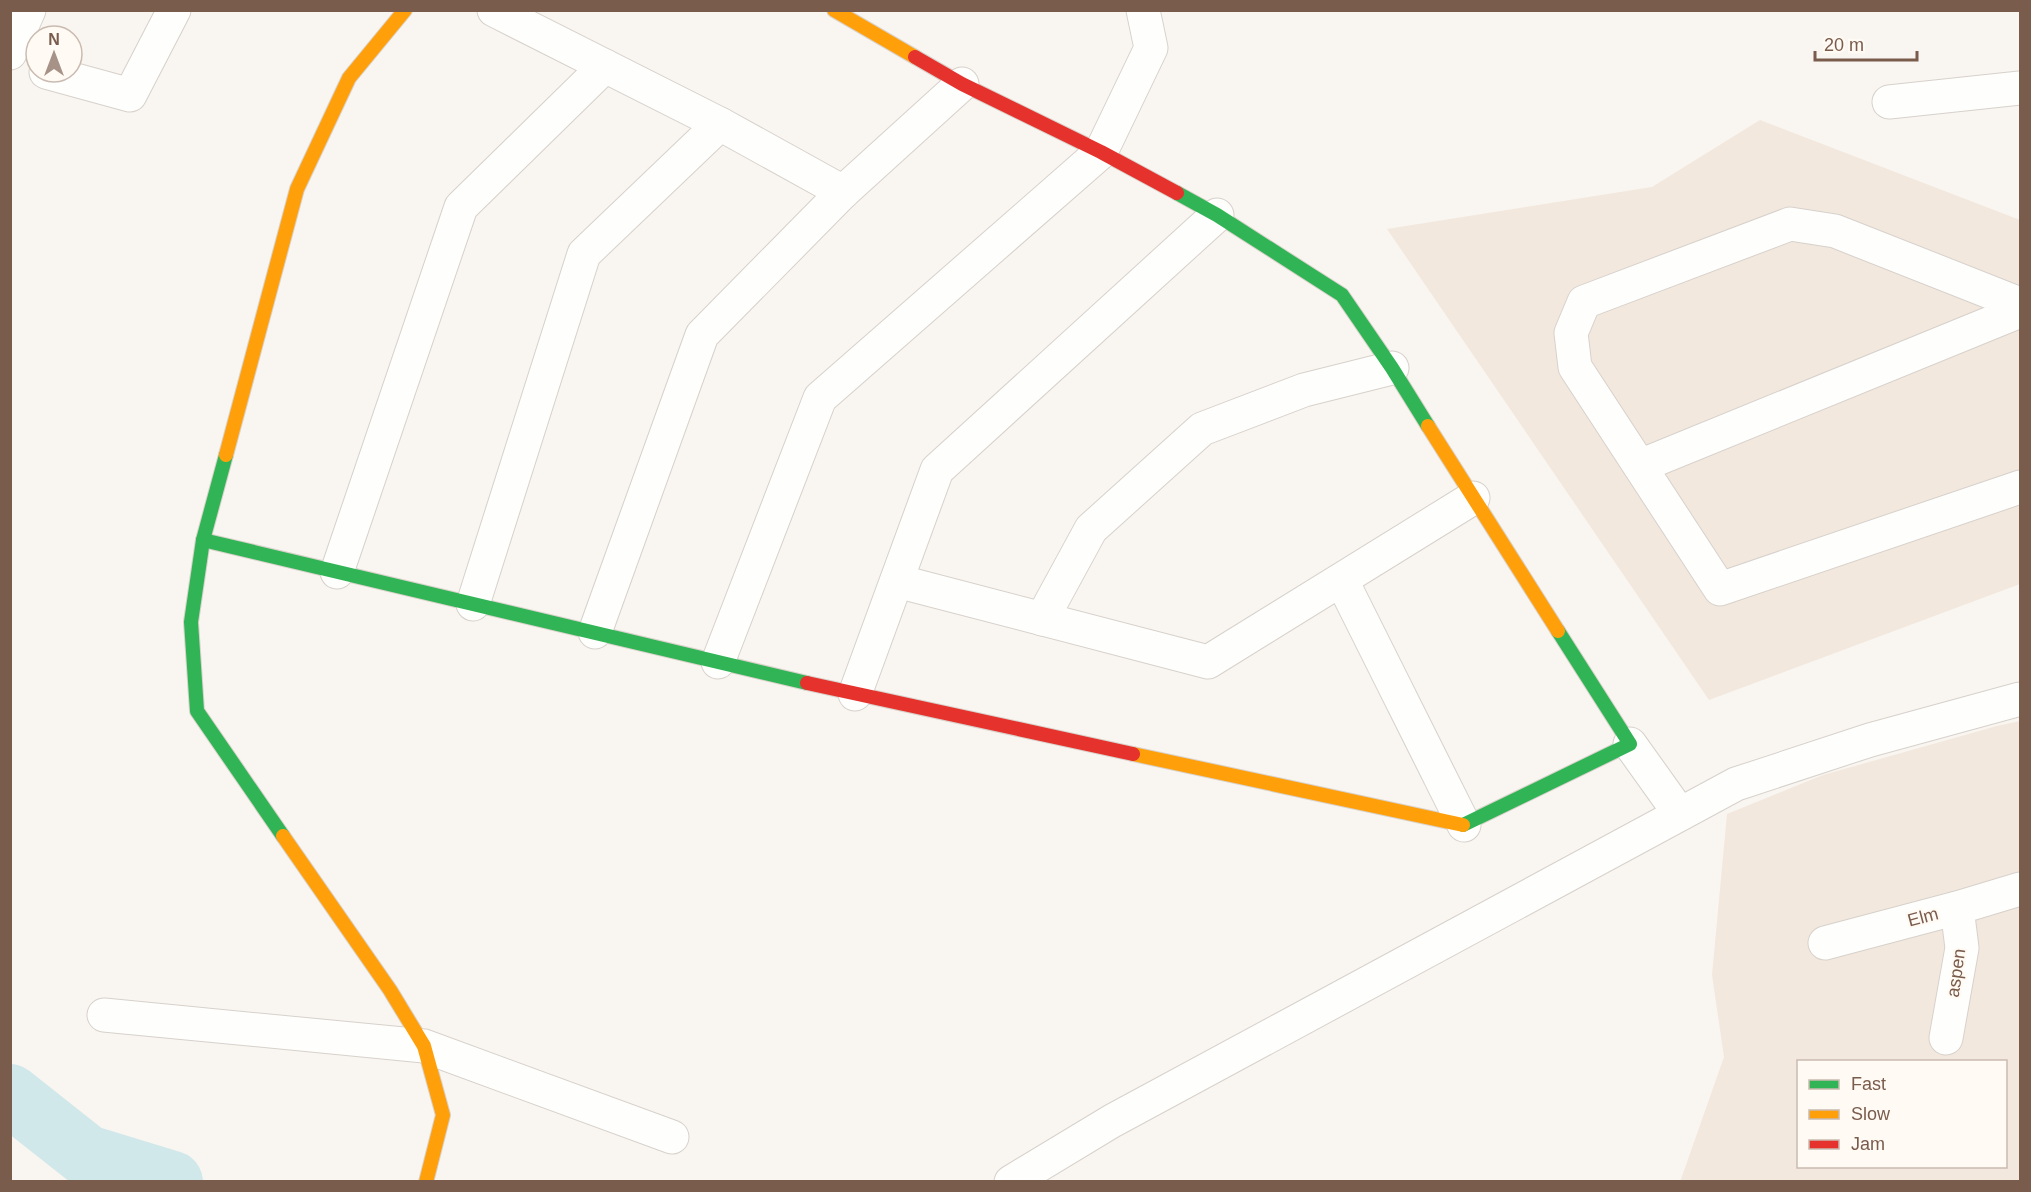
<svg xmlns="http://www.w3.org/2000/svg" width="2031" height="1192" viewBox="0 0 2031 1192" font-family="Arial,sans-serif">
<style>
.residential{fill:#f2e8de;fill-rule:evenodd}
.lines{fill:none;stroke-linecap:round;stroke-linejoin:round}
.river{stroke:#d0e8ea;stroke-width:62}
.street-casing{stroke:#d7d1cb;stroke-width:35}
.fast-casing{stroke:#d9d2cb;stroke-width:16}
.slow-casing{stroke:#d9d2cb;stroke-width:16}
.jam-casing{stroke:#d9d2cb;stroke-width:16}
.street{stroke:#fefefd;stroke-width:33}
.fast{stroke:#30b455;stroke-width:14}
.slow{stroke:#ff9f0a;stroke-width:14}
.jam{stroke:#e5322d;stroke-width:14}
.labels{text-anchor:middle;stroke-width:4.5;stroke-linejoin:round;paint-order:stroke}
.street-label{font-size:18px;fill:#7a5c4d;stroke:#fffaf3}
</style>
<rect width="100%" height="100%" fill="#f9f5f0"/>
<g class="residential">
<path d="M1760,120l260,100v364l-311,116 -322,-471 265,-42z"/>
<path d="M2020,721v460l-340,1 44,-125 -12,-82 15,-161 96,-39 174,-49zM1798,1062h208v104h-208z"/>
</g>
<g class="lines">
<path class="river" d="M10,1095l77,61 85,26"/>
<g class="street-casing">
<g id="street">
<path d="M494,10l226,114 123,68"/>
<path d="M10,53l19,-43"/>
<path d="M46,72l84,23 44,-85"/>
<path d="M1889,102l131,-14"/>
<path d="M2020,304l-185,-73 -45,-7 -206,78 -13,31 4,34 145,222 300,-102"/>
<path d="M1640,466l380,-155"/>
<path d="M337,572l124,-365 144,-141"/>
<path d="M897,581l311,81 265,-164"/>
<path d="M1342,581l122,244"/>
<path d="M473,604l111,-350 136,-130"/>
<path d="M1042,619l49,-90 111,-100 102,-39 88,-22"/>
<path d="M595,632l107,-297 141,-143 119,-108"/>
<path d="M718,662l102,-264 281,-246 50,-104 -8,-38"/>
<path d="M855,694l82,-224 280,-255"/>
<path d="M1630,744l50,70"/>
<path d="M1825,943l132,-35 63,-19"/>
<path d="M104,1015l320,31 248,91"/>
<path d="M1946,1038l16,-90 -5,-40"/>
<path d="M1011,1182l101,-61 624,-337 134,-44 150,-41"/>
</g>
</g>
<g class="fast-casing">
<g id="fast">
<path d="M1177,193l40,22 125,80 50,73 36,58"/>
<path d="M226,455l-23,85 -12,82 6,89 86,125"/>
<path d="M203,540l604,143"/>
<path d="M1463,825l167,-81 -72,-113"/>
</g>
</g>
<g class="slow-casing">
<g id="slow">
<path d="M834,10l81,47"/>
<path d="M1428,426l130,205"/>
<path d="M226,455l71,-266 52,-111 56,-68"/>
<path d="M1133,754l330,71"/>
<path d="M283,836l107,154 34,56 19,69 -17,67"/>
</g>
</g>
<g class="jam-casing">
<g id="jam">
<path d="M915,57l47,27 139,68 76,41"/>
<path d="M807,683l326,71"/>
</g>
</g>
<use href="#street" class="street"/>
<use href="#fast" class="fast"/>
<use href="#slow" class="slow"/>
<use href="#jam" class="jam"/>
</g>
<g class="labels">
<g class="street-label">
<text transform="translate(1923 917) rotate(-15)" y="6">Elm</text>
<text transform="translate(1956 973) rotate(-82)" y="6">aspen</text>
</g>
</g>
<rect width="2031" height="1192" fill="none" stroke="#7a5c4d" stroke-width="24"/>
<rect x="1797" y="1060" width="210" height="108" fill="#fffaf3" stroke="#cabbb1" stroke-width="1.5"/>
<rect x="1809" y="1080" width="30" height="9" fill="#30b455" stroke="#cabbb1" stroke-width="1.5"/>
<text x="1851" y="1090" font-size="18" fill="#7a5c4d">Fast</text>
<rect x="1809" y="1110" width="30" height="9" fill="#ff9f0a" stroke="#cabbb1" stroke-width="1.5"/>
<text x="1851" y="1120" font-size="18" fill="#7a5c4d">Slow</text>
<rect x="1809" y="1140" width="30" height="9" fill="#e5322d" stroke="#cabbb1" stroke-width="1.5"/>
<text x="1851" y="1150" font-size="18" fill="#7a5c4d">Jam</text>
<g transform="translate(54 54)"><circle r="28" fill="#fffaf3" stroke="#cabbb1" stroke-width="1.5"/>
<path d="M0-4.5L10 22L0 15L-10 22Z" fill="#a69286"/>
<text y="-9" font-size="16" font-weight="bold" text-anchor="middle" fill="#7a5c4d">N</text>
</g>
<path d="M1815 51v9h102v-9" fill="none" stroke="#7a5c4d" stroke-width="3"/>
<text x="1824" y="51" font-size="18" fill="#7a5c4d" stroke="#fffaf3" stroke-width="4.5" paint-order="stroke">20 m</text>
</svg>
